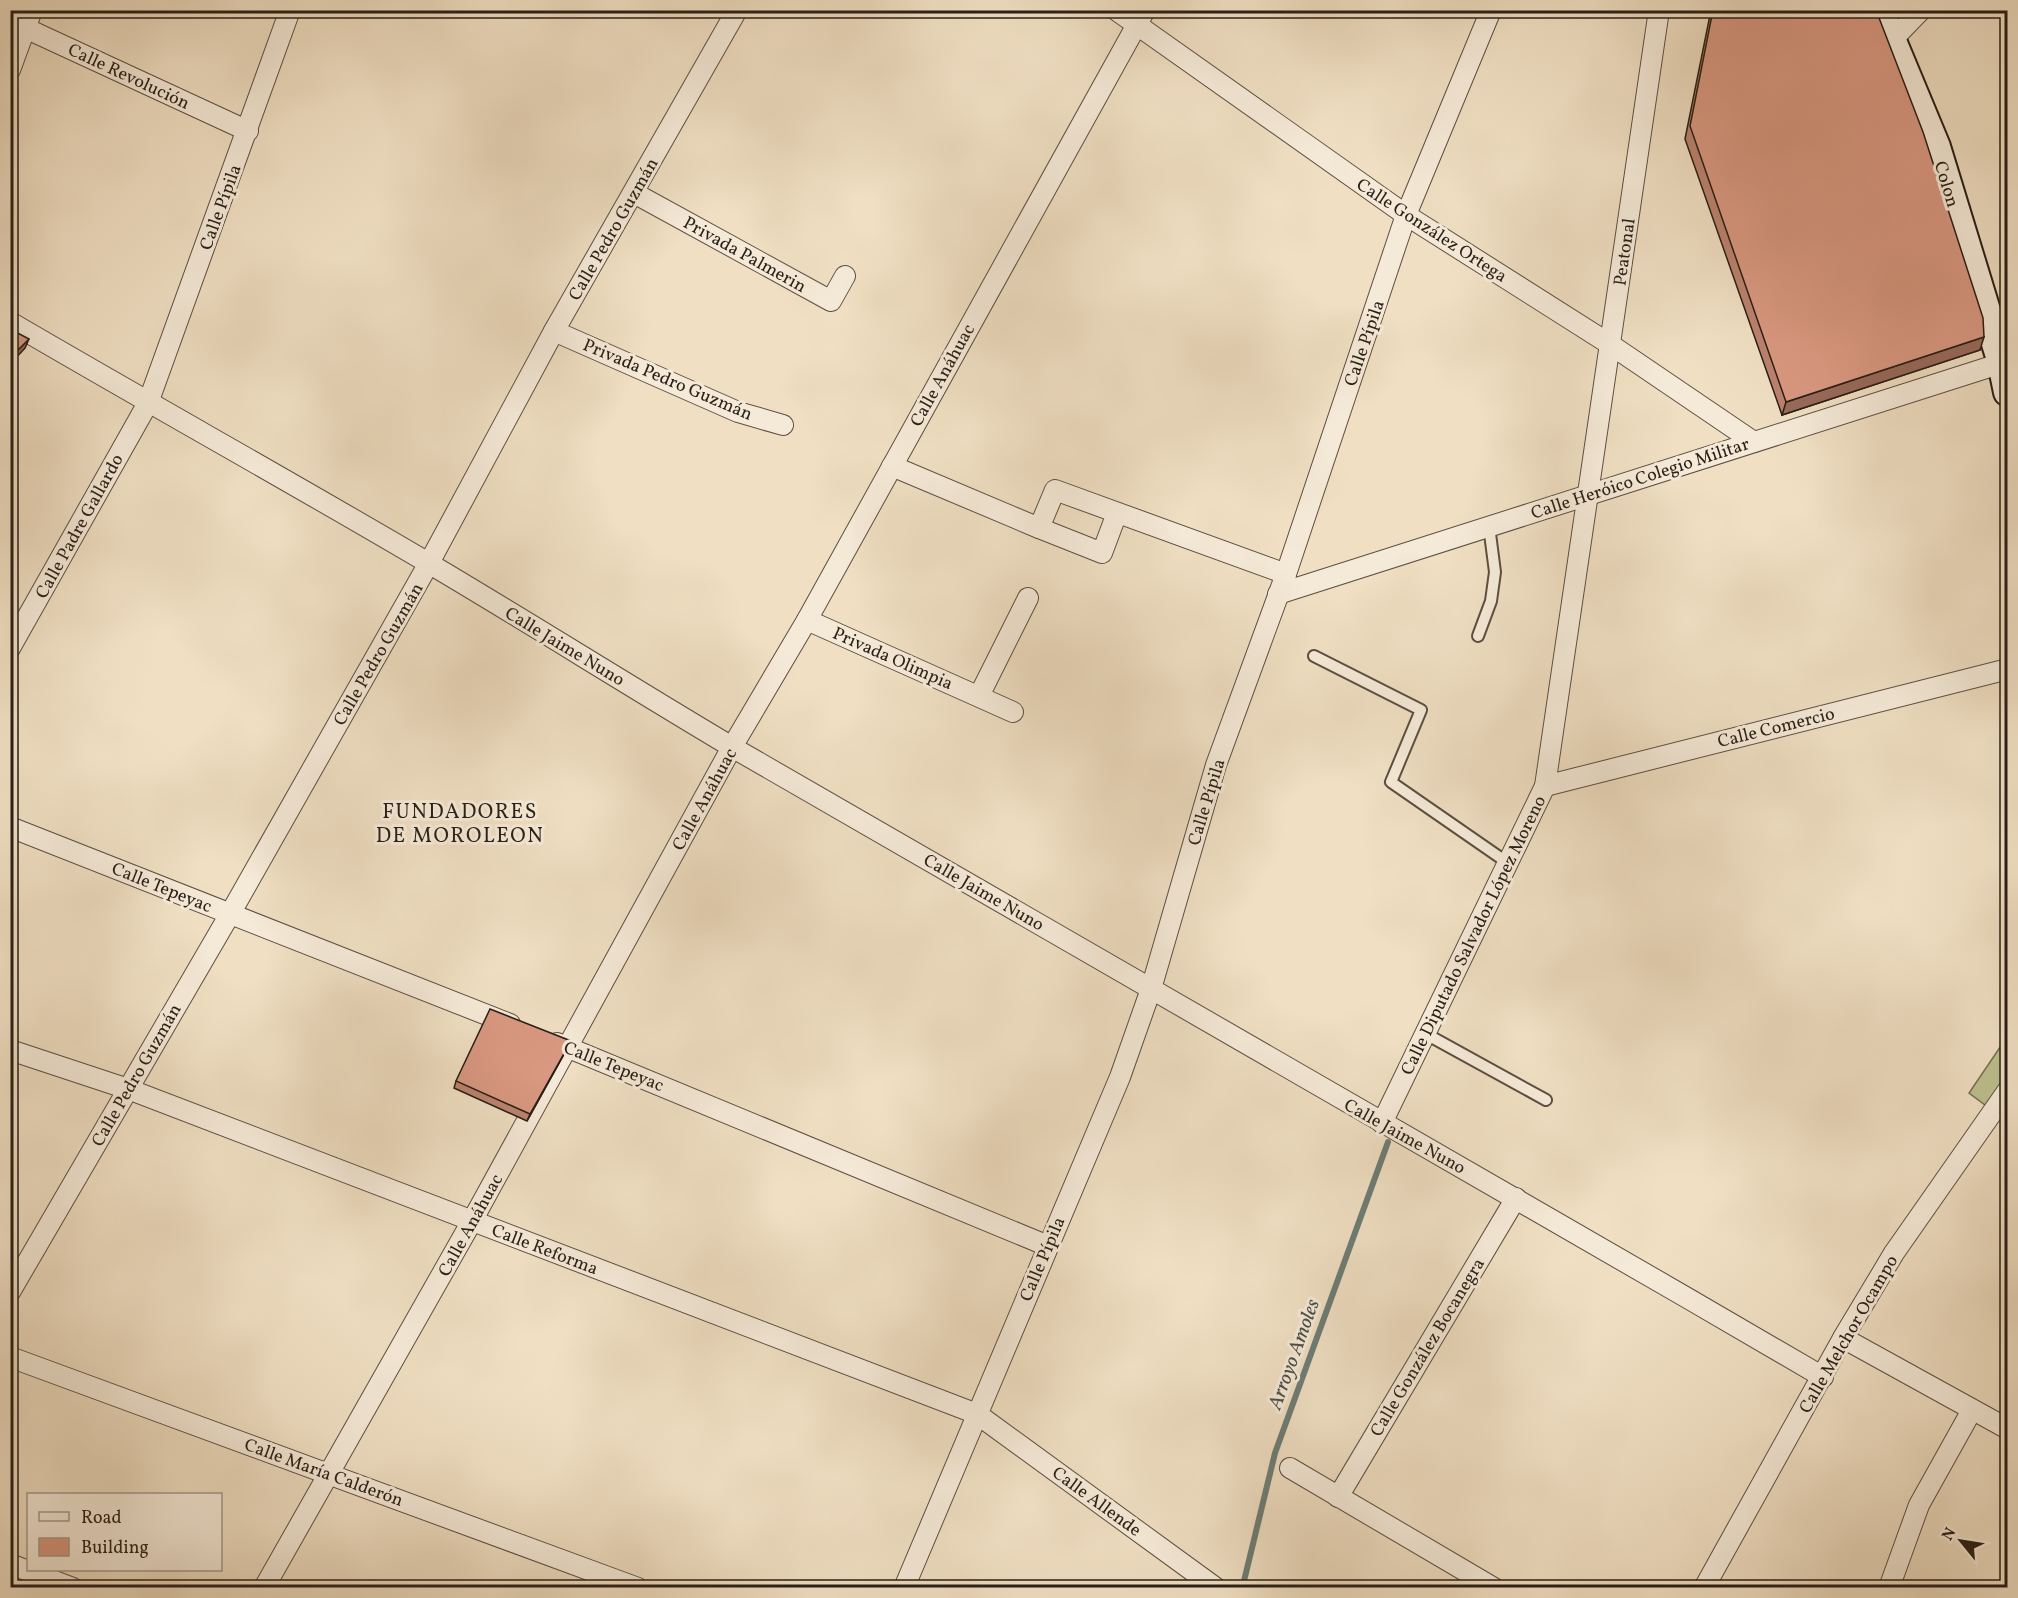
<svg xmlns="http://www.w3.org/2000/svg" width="2018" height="1598" viewBox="0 0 2018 1598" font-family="Vollkorn,serif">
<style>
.green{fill:#bec090;stroke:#747053;stroke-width:1.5}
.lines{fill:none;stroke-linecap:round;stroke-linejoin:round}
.stream{stroke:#6d7d75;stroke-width:6}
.lane-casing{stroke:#5b4f41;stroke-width:14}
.street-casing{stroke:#5b4f41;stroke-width:22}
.secondary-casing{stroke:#291f16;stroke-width:32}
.lane{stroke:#f5ead8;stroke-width:10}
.street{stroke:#f5ead8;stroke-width:20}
.secondary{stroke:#f5ead8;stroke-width:28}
.wall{fill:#bb836f;stroke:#291f16;stroke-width:1.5}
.shaded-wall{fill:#986a5a;stroke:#291f16;stroke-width:1.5}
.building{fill:#d99881;stroke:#291f16;stroke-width:1.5}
.labels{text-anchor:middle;stroke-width:6;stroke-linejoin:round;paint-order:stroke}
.street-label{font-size:18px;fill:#291f16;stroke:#f5ead8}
.water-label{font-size:20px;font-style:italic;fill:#4b4e46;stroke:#f5ead8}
.quarter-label{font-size:21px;letter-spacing:1.5px;fill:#291f16;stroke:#f5ead8}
</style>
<rect width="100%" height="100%" fill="#f0dfc3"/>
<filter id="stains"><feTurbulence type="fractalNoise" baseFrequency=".00333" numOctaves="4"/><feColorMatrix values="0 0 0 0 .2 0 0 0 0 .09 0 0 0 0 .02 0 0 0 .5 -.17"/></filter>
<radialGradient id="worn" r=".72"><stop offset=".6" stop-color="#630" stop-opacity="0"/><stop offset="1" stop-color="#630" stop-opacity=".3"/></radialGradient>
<path class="green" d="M2007,1037v53l-14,21 -24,-18z"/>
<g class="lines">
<path class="stream" d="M1244,1581l31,-128 113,-311"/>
<g class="lane-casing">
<g id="lane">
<path d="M1478,636l13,-35 4,-29 -6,-46"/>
<path d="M1314,656l107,54 -30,72 117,81"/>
<path d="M1426,1034l120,66"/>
</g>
</g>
<g class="street-casing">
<g id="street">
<path d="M1116,10l290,205 205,130 143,97"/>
<path d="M10,21l238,110"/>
<path d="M1891,41l30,-31"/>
<path d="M10,70l22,-60"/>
<path d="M634,193l197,108 14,-25"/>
<path d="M10,322c140,82 281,160 420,242 103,61 204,125 307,186 361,210 725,416 1086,627"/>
<path d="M554,331l184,81 45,13"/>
<path d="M892,466l147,62 16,-38 231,84"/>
<path d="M1039,528l63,25 15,-40"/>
<path d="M1278,594l724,-231"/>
<path d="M807,620l206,92"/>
<path d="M10,648l138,-245 142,-393"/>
<path d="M979,696l49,-98"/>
<path d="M1545,786l463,-117"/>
<path d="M10,827l500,197"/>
<path d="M557,1043l491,203"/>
<path d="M10,1050l118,39 849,325 239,174"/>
<path d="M1382,1123l163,-337 114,-776"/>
<path d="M10,1292l220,-378 199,-351 125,-232 183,-321"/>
<path d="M1843,1338l165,91"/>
<path d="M10,1357l628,231"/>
<path d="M1290,1468l204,120"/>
<path d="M1338,1497l178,-299"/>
<path d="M10,1564l63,24"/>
<path d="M264,1588l208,-367 260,-474 75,-127 338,-610"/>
<path d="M904,1588l216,-511 31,-88 65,-224 70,-191 120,-359 85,-205"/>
<path d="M1704,1588l139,-250 51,-85 114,-163"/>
<path d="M1889,1588l30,-83 53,-95"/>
</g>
</g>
<g class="secondary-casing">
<path id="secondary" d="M1879,10l57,137 66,216 6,29"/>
</g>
<use href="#lane" class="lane"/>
<use href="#street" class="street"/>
<use href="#secondary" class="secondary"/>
</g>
<g class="wall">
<path d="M1711,10h165l104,340 -198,65 -97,-276z"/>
<path d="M571,1041l-3,6 -41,74 -73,-33 2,-7z"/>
</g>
<g class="shaded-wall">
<path d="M1984,337l-4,13 -198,65 4,-13z"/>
<path d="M29,339l-4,9 -15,16v-6z"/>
<path d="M571,1041l-3,6 -41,74 3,-7z"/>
</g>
<g class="building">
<path d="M1713,10h163l47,122 60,186 1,19 -198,65 -96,-276z"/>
<path d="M10,329l19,10 -19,19z"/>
<path d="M490,1009l81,32 -41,73 -74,-33z"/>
</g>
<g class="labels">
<g class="street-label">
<text transform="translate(129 76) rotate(25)" y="6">Calle Revolución</text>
<text transform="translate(1947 184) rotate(73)" y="6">Colon</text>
<text transform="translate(220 207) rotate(-70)" y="6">Calle Pípila</text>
<text transform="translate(613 229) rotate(-60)" y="6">Calle Pedro Guzmán</text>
<text transform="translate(1432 230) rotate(33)" y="6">Calle González Ortega</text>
<text transform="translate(1624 252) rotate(-82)" y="6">Peatonal</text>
<text transform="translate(745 254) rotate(29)" y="6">Privada Palmerin</text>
<text transform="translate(1364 343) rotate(-71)" y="6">Calle Pípila</text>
<text transform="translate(942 375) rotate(-61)" y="6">Calle Anáhuac</text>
<text transform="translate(668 379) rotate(23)" y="6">Privada Pedro Guzmán</text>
<text transform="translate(1640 478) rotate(-18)" y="6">Calle Heróico Colegio Militar</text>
<text transform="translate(79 526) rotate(-61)" y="6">Calle Padre Gallardo</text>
<text transform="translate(565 646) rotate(31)" y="6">Calle Jaime Nuno</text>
<text transform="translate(378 654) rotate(-60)" y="6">Calle Pedro Guzmán</text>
<text transform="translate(893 658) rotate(24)" y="6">Privada Olimpia</text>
<text transform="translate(1776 727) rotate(-14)" y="6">Calle Comercio</text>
<text transform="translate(704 799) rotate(-61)" y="6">Calle Anáhuac</text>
<text transform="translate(1206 802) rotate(-73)" y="6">Calle Pípila</text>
<text transform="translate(162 887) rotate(22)" y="6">Calle Tepeyac</text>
<text transform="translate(984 892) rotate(30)" y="6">Calle Jaime Nuno</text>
<text transform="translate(1473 935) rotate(-64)" y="6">Calle Diputado Salvador López Moreno</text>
<text transform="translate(614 1066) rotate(22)" y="6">Calle Tepeyac</text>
<text transform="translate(136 1075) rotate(-60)" y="6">Calle Pedro Guzmán</text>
<text transform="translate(1405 1136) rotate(29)" y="6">Calle Jaime Nuno</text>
<text transform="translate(470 1225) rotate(-61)" y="6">Calle Anáhuac</text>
<text transform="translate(545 1249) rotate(21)" y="6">Calle Reforma</text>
<text transform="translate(1042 1259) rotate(-67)" y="6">Calle Pípila</text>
<text transform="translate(1848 1334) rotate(-60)" y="6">Calle Melchor Ocampo</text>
<text transform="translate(1427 1347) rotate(-59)" y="6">Calle González Bocanegra</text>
<text transform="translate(324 1472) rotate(20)" y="6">Calle María Calderón</text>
<text transform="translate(1097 1501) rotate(36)" y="6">Calle Allende</text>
</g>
<g class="water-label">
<text transform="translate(1293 1354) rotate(-70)" y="7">Arroyo Amoles</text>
</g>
<g class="quarter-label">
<text x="460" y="818">FUNDADORES<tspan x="460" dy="24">DE MOROLEON</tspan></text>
</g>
</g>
<rect width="2018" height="1598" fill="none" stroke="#f0dfc3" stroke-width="36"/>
<rect x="12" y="12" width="1994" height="1574" fill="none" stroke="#291f16" stroke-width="3"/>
<rect x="18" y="18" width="1982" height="1562" fill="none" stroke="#291f16" stroke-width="1.5"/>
<rect x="27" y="1493" width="195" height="78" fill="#f5ead8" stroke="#a3998a" stroke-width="1.5"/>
<rect x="39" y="1512" width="30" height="9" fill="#f5ead8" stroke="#a3998a" stroke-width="1.5"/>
<text x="81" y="1523" font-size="18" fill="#291f16">Road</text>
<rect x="39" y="1538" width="30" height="18" fill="#d99881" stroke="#a3998a" stroke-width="1.5"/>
<text x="81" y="1553" font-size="18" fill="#291f16">Building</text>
<g transform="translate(1961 1541) rotate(300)" stroke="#f5ead8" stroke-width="4.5" paint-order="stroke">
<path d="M0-4.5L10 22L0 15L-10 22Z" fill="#291f16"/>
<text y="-9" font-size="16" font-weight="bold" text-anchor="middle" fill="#291f16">N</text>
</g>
<rect width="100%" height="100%" filter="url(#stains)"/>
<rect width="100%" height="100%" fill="url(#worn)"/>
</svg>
